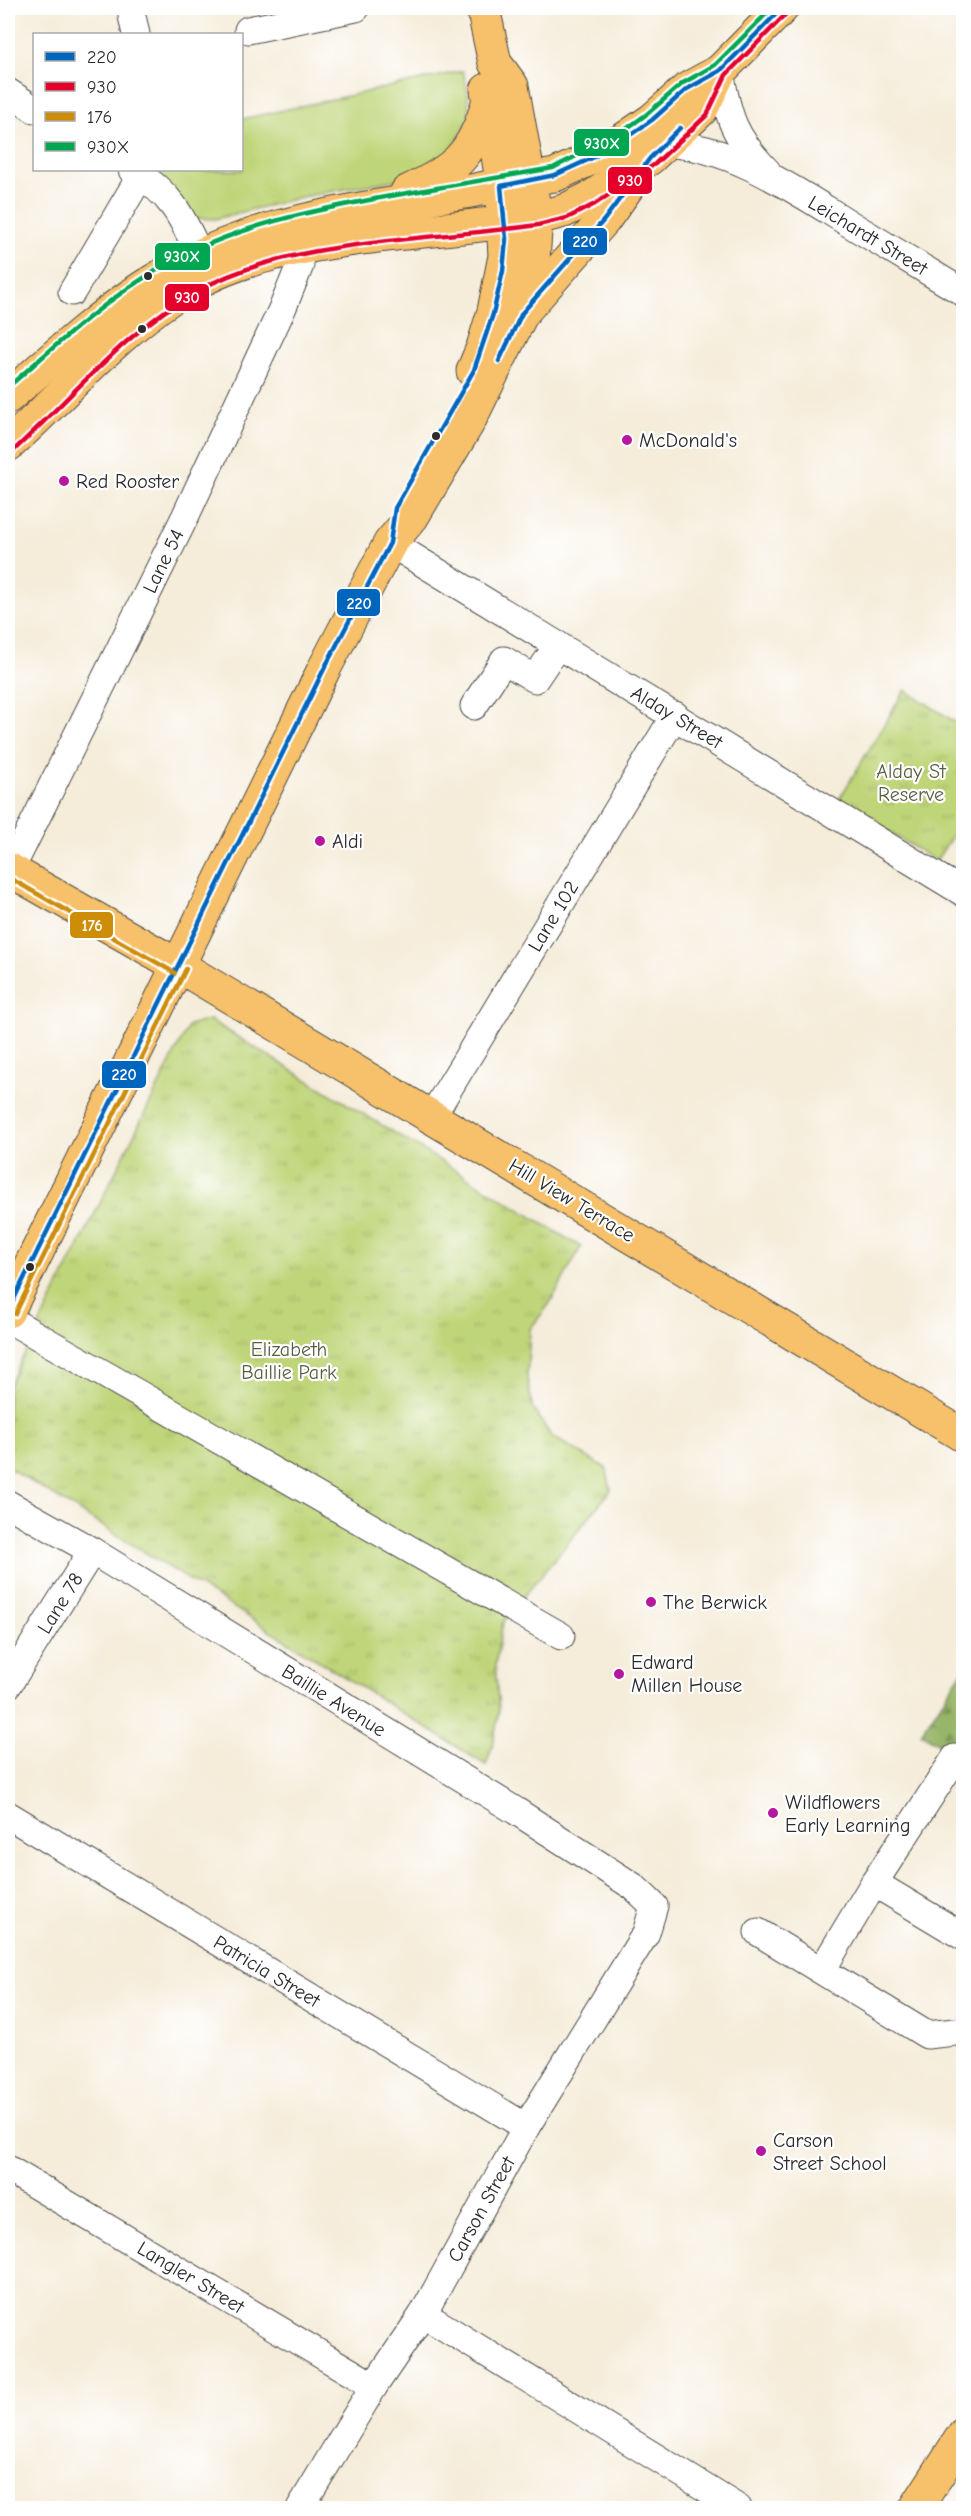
<svg xmlns="http://www.w3.org/2000/svg" width="971" height="2516" viewBox="0 0 971 2516" font-family="'Comic Neue',sans-serif">
<style>
.grass{fill:#bfd579;stroke:#758052;stroke-width:1.5}
.forest{fill:url(#forest-firs);stroke:#61704a;stroke-width:1.5}
.park{fill:url(#park-tufts);stroke:#758052;stroke-width:1.5}
.lines{fill:none;stroke-linecap:round;stroke-linejoin:round}
.minor-casing{stroke:#494845;stroke-width:29}
.major-casing{stroke:#494845;stroke-width:35}
.highway-casing{stroke:#494845;stroke-width:35}
.minor{stroke:#fff;stroke-width:27}
.major{stroke:#f7c06b;stroke-width:33}
.highway{stroke:#f7c06b;stroke-width:33}
.bus-1-casing{stroke:#fff;stroke-width:9}
.bus-2-casing{stroke:#fff;stroke-width:9}
.bus-3-casing{stroke:#fff;stroke-width:9}
.bus-4-casing{stroke:#fff;stroke-width:9}
.bus-1{stroke:#0065bd;stroke-width:4.5}
.bus-2{stroke:#e4002b;stroke-width:4.5}
.bus-3{stroke:#ce8d09;stroke-width:4.5}
.bus-4{stroke:#00a651;stroke-width:4.5}
.bus-dot{fill:#2b2b2b;stroke:#fff;stroke-width:2}
.poi-dot{fill:#b5179e;stroke:#fff;stroke-width:2}
.labels{text-anchor:middle;stroke-width:4.5;stroke-linejoin:round;paint-order:stroke}
.street-label{font-size:20px;fill:#2b2b2b;stroke:#fff}
.poi-label{font-size:20px;fill:#2b2b2b;stroke:#fff;text-anchor:start}
.park-label{font-size:20px;fill:#575e42;stroke:#fff}
.line-badge{stroke:#fff;stroke-width:2}
.badge-label{font-size:16px;text-anchor:middle;font-weight:bold;fill:#fff}
</style>
<defs>
<pattern id="forest-firs" width="22" height="20" patternUnits="userSpaceOnUse" patternTransform="scale(1.5)"><rect width="22" height="20" fill="#97b669"/><path d="M5 1l3.5 6h-7zM16 11l3.5 6h-7z" fill="#7b9457"/></pattern>
<pattern id="park-tufts" width="24" height="20" patternUnits="userSpaceOnUse" patternTransform="scale(1.5)"><rect width="24" height="20" fill="#bfd579"/><path d="M3 7l-1-3M5 7V3M7 7l1-3M15 17l-1-3M17 17v-4M19 17l1-3" fill="none" stroke="#a4b769"/></pattern>
</defs>
<rect width="100%" height="100%" fill="#fff"/>
<filter id="ink" filterUnits="userSpaceOnUse"><feTurbulence type="fractalNoise" baseFrequency=".0167" numOctaves="2"/><feDisplacementMap in="SourceGraphic" scale="12" xChannelSelector="R" yChannelSelector="G"/><feConvolveMatrix kernelMatrix="1 2 1 2 8 2 1 2 1" color-interpolation-filters="sRGB"/></filter>
<filter id="wash" filterUnits="userSpaceOnUse"><feTurbulence type="fractalNoise" baseFrequency=".008" numOctaves="4" result="noise"/><feDisplacementMap in="SourceGraphic" scale="24" xChannelSelector="R" yChannelSelector="G"/><feGaussianBlur stdDeviation="1.35" result="paint"/><feColorMatrix in="noise" values="0 0 0 0 0 0 0 0 0 0 0 0 0 0 0 0 0 1.4 0 .05"/><feComposite in="paint" operator="in"/></filter>
<g filter="url(#wash)">
<rect width="100%" height="100%" fill="#f5ecd9"/>
<path class="grass" d="M463,71l5,22 1,25 -18,33 -51,28 -98,18 -87,22 -20,-1 -37,-38v-10h84v-51z"/>
<path class="forest" d="M963,1670v88l-42,-25z"/>
<g class="park">
<path d="M905,690l58,37v92l-27,42 -98,-60z"/>
<path d="M210,1020l371,227 -31,56 -20,26 -3,49 6,31 18,27 55,32 5,22 -108,132 -8,43 4,45 -6,34 -7,21 -478,-298v-80l181,-362z"/>
</g>
</g>
<g filter="url(#ink)">
<g class="lines">
<g class="minor-casing">
<g id="minor">
<path d="M132,16l4,18"/>
<path d="M248,30l108,-22"/>
<path d="M720,71c8,47 14,66 47,100"/>
<path d="M8,92l26,17"/>
<path d="M662,144c63,-2 136,48 188,80 38,23 76,46 114,69"/>
<path d="M132,170c39,23 50,46 68,86"/>
<path d="M72,292l72,-122"/>
<path d="M390,543l574,350"/>
<path d="M474,706l30,-46 31,19 23,-34"/>
<path d="M8,875l177,-358 98,-210 17,-42 -3,-18"/>
<path d="M432,1116l243,-401"/>
<path d="M8,1319l553,317"/>
<path d="M8,1504l84,47 424,260 118,76 20,19 -8,27 -120,194 -103,187 -49,72 -74,122"/>
<path d="M8,1685l84,-134"/>
<path d="M8,1815l518,312"/>
<path d="M874,1883l90,54"/>
<path d="M758,1932l169,103 37,-4"/>
<path d="M822,1970l52,-87 81,-125"/>
<path d="M8,2169l366,217"/>
<path d="M423,2314l315,194"/>
</g>
</g>
<g class="major-casing">
<g id="major">
<path d="M473,371l10,-24 11,-36 11,-55 -5,-88 -13,-78"/>
<path d="M8,869l171,97 785,470"/>
<path d="M8,1311l316,-642 66,-126 22,-26 57,-96 53,-108 10,-39 4,-56 -24,-132 -17,-23 -12,-55"/>
<path d="M916,2508l48,-74"/>
</g>
</g>
<g class="highway-casing">
<g id="highway">
<path d="M407,192c48,-22 66,-37 81,-89"/>
<path d="M522,313l82,-93 30,-42"/>
<path d="M8,397c44,-38 88,-79 137,-111 97,-63 196,-74 307,-92 34,-5 68,-14 103,-19l35,-16 33,-19 29,-20 35,-31 33,-18"/>
<path d="M8,445c55,-49 104,-108 166,-149 55,-37 117,-48 181,-57 60,-8 121,-12 181,-21l28,-7 28,-14 58,-39 51,-48 19,-39 62,-63"/>
</g>
</g>
<use href="#minor" class="minor"/>
<use href="#major" class="major"/>
<use href="#highway" class="highway"/>
<g class="bus-1-casing">
<g id="bus-1">
<path d="M499,361l23,-48 82,-93 46,-62 30,-30"/>
<path d="M8,1311l316,-642 66,-126 5,-35 79,-138 19,-56 10,-43 3,-32 -5,-53 54,-11 35,-16 33,-19 29,-20 35,-31 33,-18 62,-63"/>
</g>
</g>
<g class="bus-2-casing">
<path id="bus-2" d="M13,451c60,-55 114,-122 186,-161 97,-53 231,-49 339,-65l29,-7 28,-14 60,-40 52,-49 19,-40 61,-62"/>
</g>
<g class="bus-3-casing">
<g id="bus-3">
<path d="M8,877l167,96"/>
<path d="M15,1314l171,-345"/>
</g>
</g>
<g class="bus-4-casing">
<path id="bus-4" d="M8,387c49,-42 97,-88 154,-120 73,-42 152,-57 234,-72 52,-9 104,-18 157,-27l66,-34 28,-20 36,-31 32,-18 57,-57"/>
</g>
<use href="#bus-1" class="bus-1"/>
<use href="#bus-2" class="bus-2"/>
<use href="#bus-3" class="bus-3"/>
<use href="#bus-4" class="bus-4"/>
</g>
</g>
<g class="bus-dot">
<circle cx="148" cy="276" r="5"/>
<circle cx="142" cy="329" r="5"/>
<circle cx="436" cy="436" r="5"/>
<circle cx="30" cy="1267" r="5"/>
</g>
<g class="poi-dot">
<circle cx="627" cy="440" r="6"/>
<circle cx="64" cy="481" r="6"/>
<circle cx="320" cy="841" r="6"/>
<circle cx="651" cy="1602" r="6"/>
<circle cx="619" cy="1674" r="6"/>
<circle cx="773" cy="1813" r="6"/>
<circle cx="761" cy="2151" r="6"/>
</g>
<g class="labels">
<g class="street-label">
<text transform="translate(868 235) rotate(31)" y="7">Leichardt Street</text>
<text transform="translate(163 561) rotate(-64)" y="7">Lane 54</text>
<text transform="translate(677 717) rotate(31)" y="7">Alday Street</text>
<text transform="translate(553 916) rotate(-59)" y="7">Lane 102</text>
<text transform="translate(572 1200) rotate(31)" y="7">Hill View Terrace</text>
<text transform="translate(60 1603) rotate(-58)" y="7">Lane 78</text>
<text transform="translate(334 1700) rotate(32)" y="7">Baillie Avenue</text>
<text transform="translate(267 1971) rotate(31)" y="7">Patricia Street</text>
<text transform="translate(481 2209) rotate(-61)" y="7">Carson Street</text>
<text transform="translate(191 2277) rotate(31)" y="7">Langler Street</text>
</g>
<g class="poi-label">
<text x="639" y="447">McDonald's</text>
<text x="76" y="488">Red Rooster</text>
<text x="332" y="848">Aldi</text>
<text x="663" y="1609">The Berwick</text>
<text x="631" y="1669">Edward<tspan x="631" dy="23">Millen House</tspan></text>
<text x="785" y="1809">Wildflowers<tspan x="785" dy="23">Early Learning</tspan></text>
<text x="773" y="2147">Carson<tspan x="773" dy="23">Street School</tspan></text>
</g>
<g class="park-label">
<text x="911" y="778">Alday St<tspan x="911" dy="23">Reserve</tspan></text>
<text x="289" y="1356">Elizabeth<tspan x="289" dy="23">Baillie Park</tspan></text>
</g>
</g>
<g class="line-badge">
<rect x="573" y="128" width="57" height="29" rx="6" fill="#00a651"/>
<rect x="607" y="166" width="46" height="29" rx="6" fill="#e4002b"/>
<rect x="562" y="227" width="46" height="29" rx="6" fill="#0065bd"/>
<rect x="154" y="242" width="57" height="29" rx="6" fill="#00a651"/>
<rect x="164" y="283" width="46" height="29" rx="6" fill="#e4002b"/>
<rect x="336" y="588" width="45" height="29" rx="6" fill="#0065bd"/>
<rect x="69" y="911" width="45" height="28" rx="6" fill="#ce8d09"/>
<rect x="101" y="1060" width="46" height="29" rx="6" fill="#0065bd"/>
</g>
<g class="badge-label">
<text x="602" y="149">930X</text>
<text x="630" y="186">930</text>
<text x="585" y="247">220</text>
<text x="182" y="262">930X</text>
<text x="187" y="303">930</text>
<text x="359" y="609">220</text>
<text x="92" y="931">176</text>
<text x="124" y="1080">220</text>
</g>
<rect width="971" height="2516" fill="none" stroke="#fff" stroke-width="30"/>
<rect x="33" y="33" width="210" height="138" fill="#ffffff" stroke="#aaaaaa" stroke-width="1.5"/>
<rect x="45" y="52" width="30" height="9" fill="#0065bd" stroke="#aaaaaa" stroke-width="1.5"/>
<text x="87" y="63" font-size="18" fill="#2b2b2b">220</text>
<rect x="45" y="82" width="30" height="9" fill="#e4002b" stroke="#aaaaaa" stroke-width="1.5"/>
<text x="87" y="93" font-size="18" fill="#2b2b2b">930</text>
<rect x="45" y="112" width="30" height="9" fill="#ce8d09" stroke="#aaaaaa" stroke-width="1.5"/>
<text x="87" y="123" font-size="18" fill="#2b2b2b">176</text>
<rect x="45" y="142" width="30" height="9" fill="#00a651" stroke="#aaaaaa" stroke-width="1.5"/>
<text x="87" y="153" font-size="18" fill="#2b2b2b">930X</text>
</svg>
